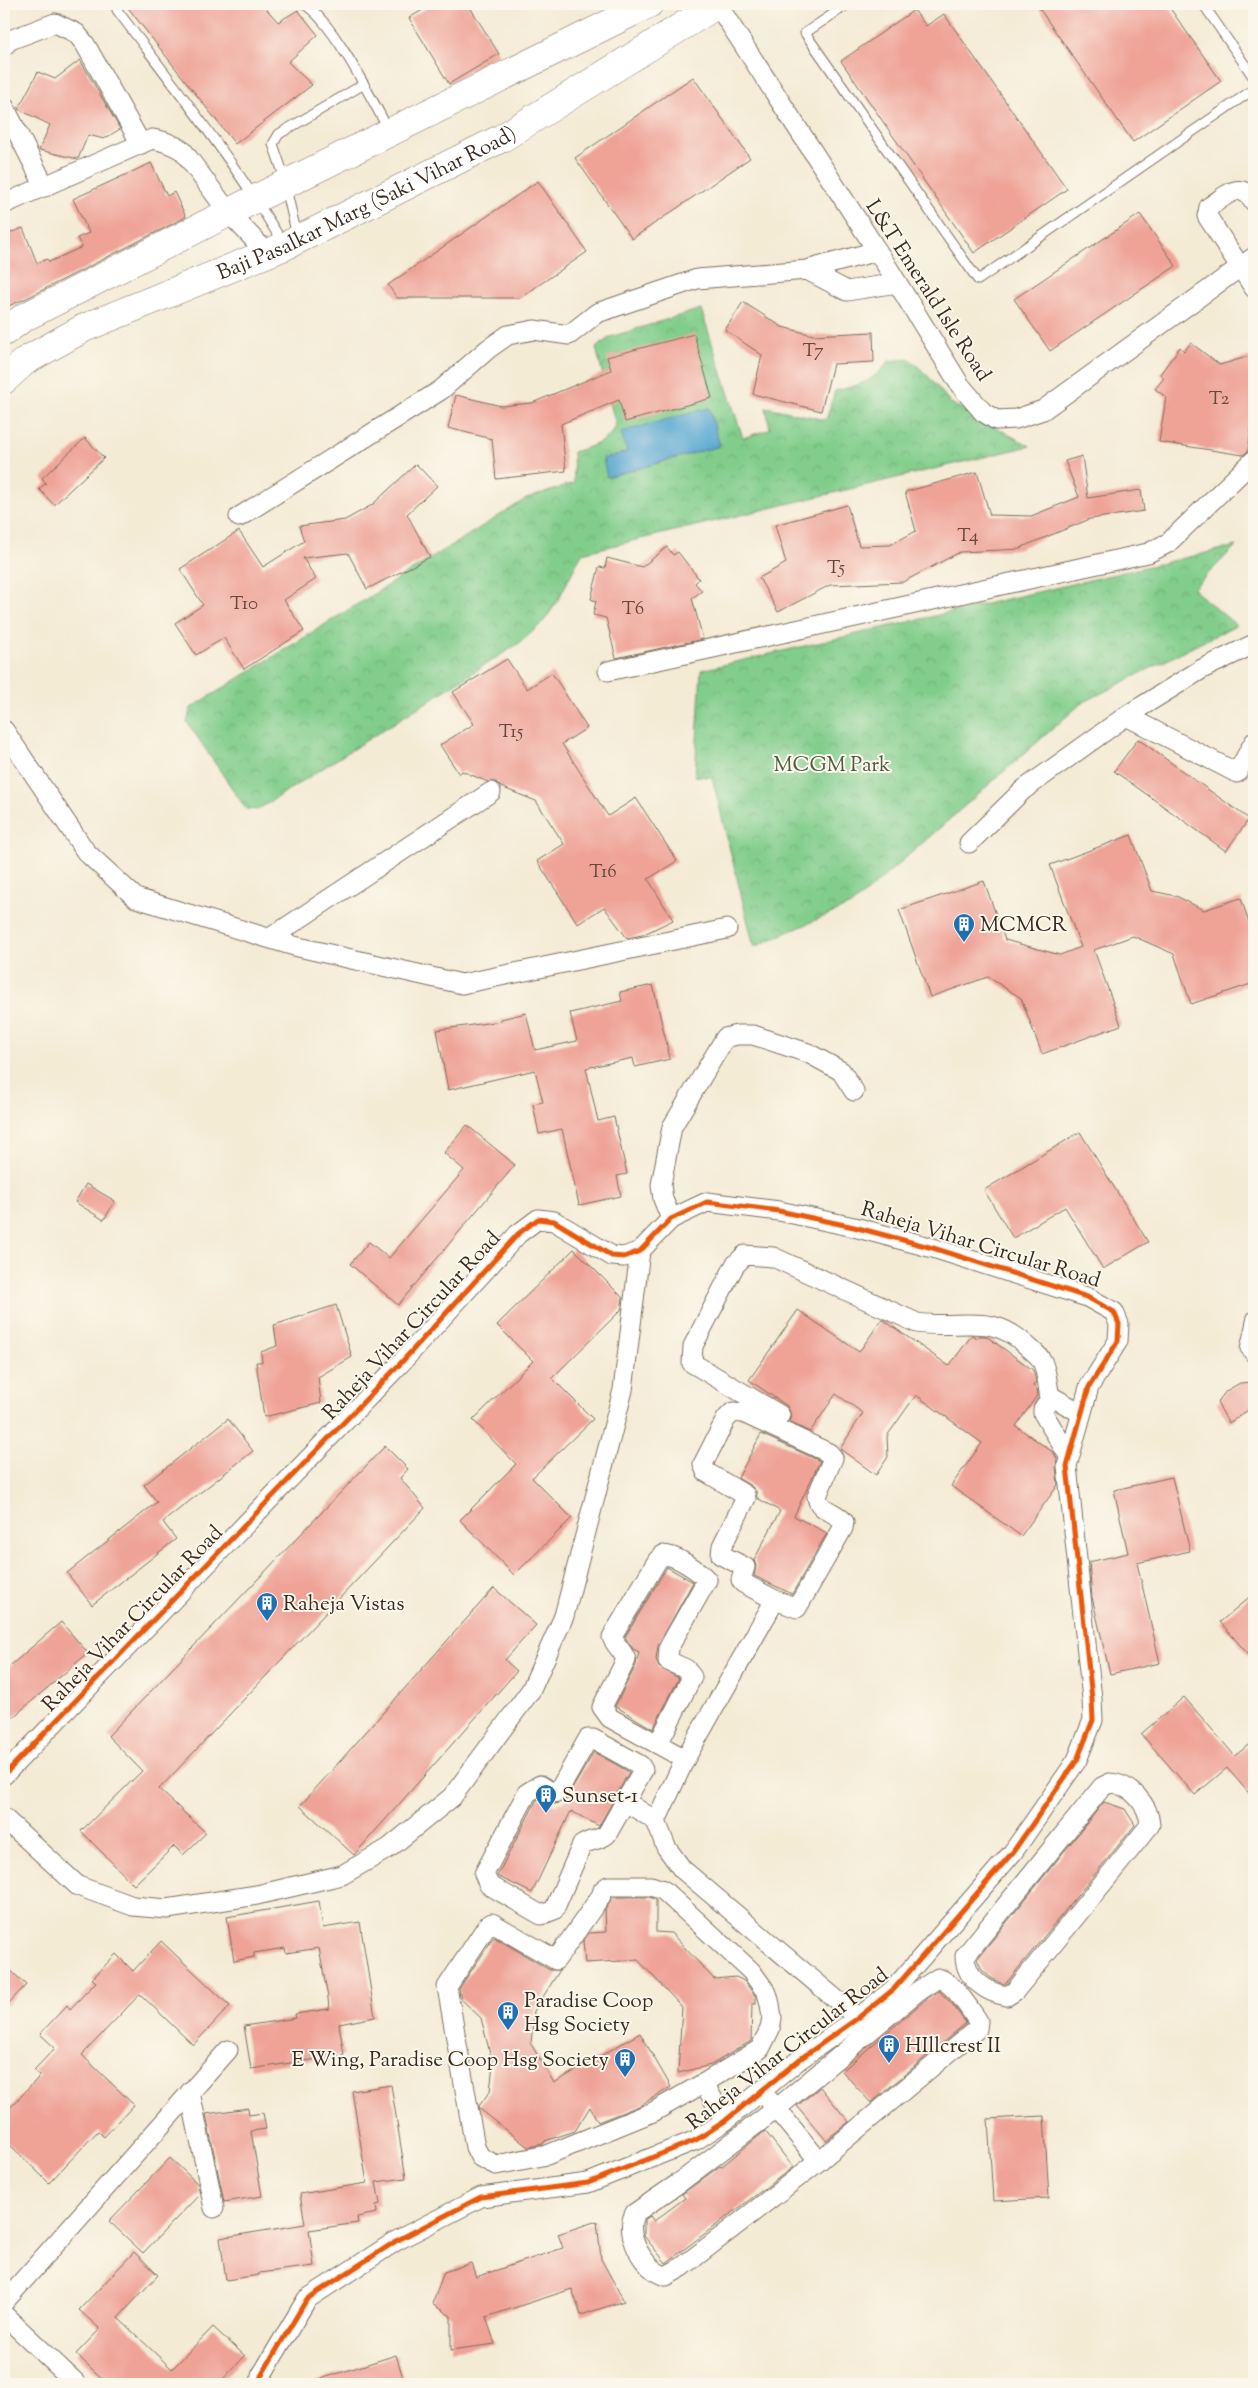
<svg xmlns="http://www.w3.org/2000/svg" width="1258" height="2388" viewBox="0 0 1258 2388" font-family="'Sorts Mill Goudy',serif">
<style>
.park{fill:url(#park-crowns);stroke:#5e7c54}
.water{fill:#58a7d2;stroke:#4a6878}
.building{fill:#efa397}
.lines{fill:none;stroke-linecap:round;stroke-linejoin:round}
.service-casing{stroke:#7c6e5e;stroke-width:11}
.minor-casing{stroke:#7c6e5e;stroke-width:21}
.primary-casing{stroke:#7c6e5e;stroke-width:29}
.service{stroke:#fff;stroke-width:9}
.minor{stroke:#fff;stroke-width:19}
.primary{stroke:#fff;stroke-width:28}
.cycleway-casing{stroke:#fbf7ec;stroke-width:8}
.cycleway{stroke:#e8590c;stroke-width:5}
.labels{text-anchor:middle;stroke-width:4;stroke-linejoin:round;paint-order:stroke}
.number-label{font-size:19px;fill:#68483c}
.street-label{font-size:21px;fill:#3b2a1e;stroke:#fbf7ec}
.park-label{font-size:21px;fill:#505b3f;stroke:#fbf7ec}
.poi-label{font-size:21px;fill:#3b2a1e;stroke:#fbf7ec;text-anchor:start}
</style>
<defs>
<pattern id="park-crowns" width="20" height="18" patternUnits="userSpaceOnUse" patternTransform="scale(1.25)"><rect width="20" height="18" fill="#81cd8b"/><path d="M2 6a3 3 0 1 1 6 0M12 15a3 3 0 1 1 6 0" fill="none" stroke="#70b078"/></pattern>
</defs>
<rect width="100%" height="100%" fill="#fbf7ec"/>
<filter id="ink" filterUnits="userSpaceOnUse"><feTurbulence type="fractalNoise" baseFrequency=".02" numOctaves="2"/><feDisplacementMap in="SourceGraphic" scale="10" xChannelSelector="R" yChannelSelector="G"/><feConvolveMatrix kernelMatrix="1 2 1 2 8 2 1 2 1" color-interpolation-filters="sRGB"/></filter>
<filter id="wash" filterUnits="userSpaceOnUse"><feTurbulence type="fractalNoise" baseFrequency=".0096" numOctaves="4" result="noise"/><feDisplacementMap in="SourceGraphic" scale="20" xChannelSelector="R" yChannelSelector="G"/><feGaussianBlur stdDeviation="1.12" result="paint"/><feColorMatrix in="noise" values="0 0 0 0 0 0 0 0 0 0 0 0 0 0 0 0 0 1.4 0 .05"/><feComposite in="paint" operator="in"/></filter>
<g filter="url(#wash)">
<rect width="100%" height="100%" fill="#f4ebd5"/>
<g class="park">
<path d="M701,309l42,129 27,-9 -4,-22 60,13 9,-29c25,-6 38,-9 54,-30l21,-2 18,17 23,27 79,43 -448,107 -25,49 -13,19 -23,21 -264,168 -11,-1 -59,-87 4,-14 335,-209 48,-16 -1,-31c18,-6 33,-8 43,-26l-20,-78 14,-11z"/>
<path d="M1236,546l-43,43 43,36 -154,78 -229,201 -99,43 -42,-170 -17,-1 6,-106z"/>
</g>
<path class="water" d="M709,408l11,38 -113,31 -4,-18 24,-7 -6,-20z"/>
<g id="blocks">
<g class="building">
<path d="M125,4h137l16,18 20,-12 20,25 -30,27 24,23 -77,59z"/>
<path d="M433,4h35l31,50 -50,30 -40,-66z"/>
<path d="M1036,4h131l54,77 -88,61z"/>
<path d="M914,10l12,16 18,-12 123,175 -93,64 -133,-192z"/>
<path d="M80,60l40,69 -16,10 -16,-4 -10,24 -39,-9 11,-25 -32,-16 20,-37 17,7z"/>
<path d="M693,77l57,81 -118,81 -57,-81z"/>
<path d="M151,163l16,33 7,-4 12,25 -159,81 -23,10v-73l19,-7 14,35 10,-4 2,3 33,-15 -5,-9 12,-5 -16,-34z"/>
<path d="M538,181l49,71 -67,46h-123l-9,-13z"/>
<path d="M1140,214l36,52 -126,85 -36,-52z"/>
<path d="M743,302l39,25 31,8 60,-3 1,30 -41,2 -12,47 -68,-17 9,-39 -37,-25z"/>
<path d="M694,334l18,64 -87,24 -6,-22 -58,24 5,47 -70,8 -4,-40 -44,-11 8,-33 45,11 31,-3 79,-33 -4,-13z"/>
<path d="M1191,343l29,22 30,-9 4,15v38l-6,42 -5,4 -84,-13 7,-45 -11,-8 9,-11 -4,-4 20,-27 4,4z"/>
<path d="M85,438l19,20 -50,47 -15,-16 7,-6 -4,-5z"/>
<path d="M1082,456l6,42 53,-8 3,21 -54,8 -68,28 -1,2 -61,3 -57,30 -73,3 -52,27 -19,-34 27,-15 -11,-38 72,-20 12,41 31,-1 26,-14 -11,-39 72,-20 13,43 41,1 48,-19 -14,-36z"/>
<path d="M416,464l21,22 -30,28 23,43 -63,32 -19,-36 -45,5 13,21 -32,21 20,31 -60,38 -20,-31 -28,17 -21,-32 28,-18 -23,-36 59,-38 24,36 41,-26 -5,-15 46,-6 27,-15z"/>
<path d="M667,547l6,8 5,-3 21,27 -4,4 7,8 -10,7 11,41 -87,19 -10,-40 -13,-3 3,-14 -5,-2 8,-32 6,1 2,-10 35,9z"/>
<path d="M507,659l20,30 25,-16 35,55 -25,16 46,72 28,-18 41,63 -29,18 25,41 -31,15 -15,3 -23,-31 -26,17 -41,-63 27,-17 -28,-43 -35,-14 -5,-5h-8l-26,-11 -3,3 -19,-29 34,-21 -21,-32z"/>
<path d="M1138,739l111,80 -23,32 -112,-80z"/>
<path d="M1131,835l21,56 24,5 28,14 37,-12 13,41v44l-63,21 -17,-50 -41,-18 -39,14 27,75 -79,29 -21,-56 -33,-21 -58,20 -31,-87 85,-29 21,59 55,15 21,-8 -31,-82z"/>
<path d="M653,985l17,74 -35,8 -2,-9 -47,10 12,53 16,-4 13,57 -10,2 4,20 -42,9 -17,-76 -23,5 -6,-30 10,-2 -8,-32 -87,20 -11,-60 64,-9v-2l25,-6 9,37 42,-9 -7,-28 52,-12 -2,-9z"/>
<path d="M467,1125l48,40 -117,140 -48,-41 19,-22 20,16 75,-88 -20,-17z"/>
<path d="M1080,1132l68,110 -45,27 -38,-62 -52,31 -29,-48z"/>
<path d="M86,1184l29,17 -11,19 -29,-18z"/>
<path d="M574,1249l49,49 -2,12 -69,68 41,41 -61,59 40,40 -58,57 -54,-55 56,-56 -43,-44 60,-59 -36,-36z"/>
<path d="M336,1305l16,52 -34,20 3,26 -57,14 -8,-55h6l-1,-10 16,-6 -3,-21z"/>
<path d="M798,1310l61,42 23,-33 67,47 23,-31 5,3 2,-2h7l47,34 3,12 -3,4 4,3 1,5 -22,32 38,27 3,6 -1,8 2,18 -37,51 -70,-50 31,-43 -66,-48 -29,41 1,21 -12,18 -36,-26 23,-36 -27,-19 -26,38 -21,-10 2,-7 -4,-9 -38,-26z"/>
<path d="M1254,1382v24l-25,17 -12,-20 9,-12 14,-8z"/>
<path d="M228,1419l25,32 -90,71 13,17 -84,66 -25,-32 90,-71 -13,-17z"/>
<path d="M761,1434l59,27 -26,55 33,17 -35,61 -38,-18 2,-10 -2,-6 26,-49 -23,-13 -1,-7 -5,-5 -13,-8z"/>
<path d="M385,1446l23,23 -8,9 25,30 -266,281 47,44 -23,22 -9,-9 -40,39 -53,-54 61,-60 -34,-35z"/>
<path d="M1172,1477l18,74 -53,12 23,100 -50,11 -18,-77 -3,-35 39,-9 -14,-63z"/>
<path d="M667,1567l26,15 -35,64 -2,13 3,8 20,11 -26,51 -38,-23 21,-41 3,-13 -6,-3 -8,-12z"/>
<path d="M494,1588l42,37 -31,35 12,11 -163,184 -54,-49z"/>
<path d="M1254,1593v68l-34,-39z"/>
<path d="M61,1622l27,31 -84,72v-54z"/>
<path d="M1184,1697l51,59 19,-16v59l-27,-31 -32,27 -54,-61z"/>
<path d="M594,1752l35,20 -30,54 -28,-15 -39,82 -35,-17 39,-75 4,-3 15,6 10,-3z"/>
<path d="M1104,1802l21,7 10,16 -128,157 -4,2 -12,-6 -9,-8 -5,-11z"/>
<path d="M612,1897h37l7,3v32l15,1 43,46 22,-2 8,4 12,16v7h-4l-1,37 -40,24 -33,8 4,-66 -44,-47 -53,3 -2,-22 6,-8 17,-1 -1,-22z"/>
<path d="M319,1901l4,27 37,-6 15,95 -36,7 5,31 -93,14 -7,-43 52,-8 -1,-4 34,-5 -1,-11 -9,-50 -33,5 -1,-5 -31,5v4l-20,4 -7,-44z"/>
<path d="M494,1937l56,33h10l-26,41 -3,33 23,39 86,-50 31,54 -32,19 -41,16 -8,-15 -15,24 -30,10 -2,3 -15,3 -48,-38 -1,-3 11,-15 3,-26 -12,-47 -20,-19 -2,-10z"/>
<path d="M161,1941l69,65 -37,39 -53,-51 -58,61 52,50 -30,32 -6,-6 -49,52 -45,-44v-25l36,-38 -6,-6 21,-22 -15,-14 27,-29 3,4 26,-27 -4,-3 24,-25 17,17z"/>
<path d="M4,1964l22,21 -22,23z"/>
<path d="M939,1991l13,13 14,19 -95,80 -29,-32 83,-71z"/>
<path d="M391,2085l15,93 -30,4 4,22 -4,1 1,8 -20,4 1,6 -49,7 5,36 -55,7v2l-33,5 -6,-42 85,-14 -5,-30 67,-11 -15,-92z"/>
<path d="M820,2087l29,35 -23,18 -29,-34z"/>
<path d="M248,2108l1,7 14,-2 3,16 -15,2 11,65 -38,6 -18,-88z"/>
<path d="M1044,2116l5,82 -56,3 -5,-82z"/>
<path d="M765,2131l28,36 -127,96 -22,-27v-16l6,-4 4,5 31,-23 -3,-4 38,-28 1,1z"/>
<path d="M170,2158l28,26 2,10 -57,59 -34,-32z"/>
<path d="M597,2221l4,38 23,42 -43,14 -9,-26 -86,28 9,27 -44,6v-34l-19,-12 12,-32 27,-9 5,14 87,-29 -5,-14z"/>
<path d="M134,2252l24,23 -40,43 54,51 41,-42 32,29 -27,28h-110l-32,-30 24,-25 -21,-19z"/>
<path d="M396,2355l9,29h-91v-3z"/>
</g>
</g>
</g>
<g filter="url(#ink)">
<use href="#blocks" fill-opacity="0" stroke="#7c6e5e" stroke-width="1"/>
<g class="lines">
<g class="service-casing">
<g id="service">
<path d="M118,4l-1,6c58,77 118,152 167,235"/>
<path d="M304,4c29,17 67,94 84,125"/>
<path d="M848,4l-43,29 173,247 276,-191"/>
<path d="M1203,4l51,74"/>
<path d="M297,236l-15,-66 -9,-26 6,-10 85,-50"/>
<path d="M1252,1317l-7,32 9,12"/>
</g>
</g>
<g class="minor-casing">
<g id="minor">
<path d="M717,4l168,259 75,122 23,27 13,8 20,-1 27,-9 211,-153"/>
<path d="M4,46l6,-6 45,-17 21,10 9,11 56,100"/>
<path d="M4,106l41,81"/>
<path d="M1254,202c-14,-23 -28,-6 -45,5l-2,9 47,72"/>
<path d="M4,204l148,-65c13,2 21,5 31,12l46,62 39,41"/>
<path d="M807,270l40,21 50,-8"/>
<path d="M239,517l202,-127 47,-41 20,-14 26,-5 35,5 28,-22 100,-34 110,-9 70,-19"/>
<path d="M608,671l540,-118 20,-10 86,-83"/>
<path d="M1126,716l111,57 17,-31"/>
<path d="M4,730l82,122 50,46 158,48 168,38 265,-55"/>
<path d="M969,843l54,-53 103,-74 76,-47 52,-25"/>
<path d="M270,938l221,-146"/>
<path d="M671,1219l-8,-20 -2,-14 11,-58 53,-89 12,-3h16l55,18 33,18 13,20"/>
<path d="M780,1415l-88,-52 1,-17 42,-81 10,-10 28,2 144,66c43,7 73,-12 109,22 5,5 13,10 16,16 5,11 6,26 8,38"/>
<path d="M1069,1456l-26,-43v-4l7,-10 4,-1 27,15"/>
<path d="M775,1600l22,8 46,-80 1,-6c-8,-11 -26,-11 -27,-26l16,-38 -4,-5 -86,-40 -10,-1 -7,7 -23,45 3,8 39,23 1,3 -24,48 -1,9 24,12 -4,13 2,3 32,17 -90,159 -29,62 10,26 16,22 176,149"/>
<path d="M588,1739h5l47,26 3,5 -36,64c-8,7 -16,5 -25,11l-28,65 -13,5 -52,-30 -5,-11 43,-81 13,-8 13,8 5,-1z"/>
<path d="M658,1744l34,-67 -6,-8 -18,-8 1,-14 38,-67c-9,-10 -31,-25 -44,-25l-6,6 -45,76c3,9 11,13 14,23l-24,47 8,11 75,41"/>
<path d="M4,1775l395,-410 119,-131 20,-15 16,2 58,35 12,1 16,-6 31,-32 36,-17 72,9 75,16 79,21 154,49 27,15 5,12 -1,17 -29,46 -22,79 25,233 1,21 -16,40 -64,92 -119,137 -36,29 -58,41 -75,62 -29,19 -108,43 -107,14 -85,44 -89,58 -46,77 -1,8"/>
<path d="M1110,1783c21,1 39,22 40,42l-135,166 -8,5c-20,-3 -42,-18 -42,-40l137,-169z"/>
<path d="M626,1802l30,19"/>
<path d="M4,1818l74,68 55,20 34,3 90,-14 85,-20 47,-27 63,-51 79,-107 33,-74 59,-226 17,-139"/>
<path d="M938,1978c16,5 31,30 40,43l-1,8 -158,132 -137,106 -16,9c-22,-5 -43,-43 -31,-63l44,-30 97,-74 142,-118z"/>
<path d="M704,2083l56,-34 10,-20 2,-11 -2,-14 -3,-11 -16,-22 -88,-81 -12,-4h-43l-5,4 -2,6 -45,64 -64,-37 -5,3 -40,61 28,160 5,10 16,8 51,-10 106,-43 51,-29 21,38"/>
<path d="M190,2092l24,116"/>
<path d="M769,2100l50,61"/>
<path d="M4,2302l224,-252"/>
<path d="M4,2315l73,69"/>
</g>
</g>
<g class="primary-casing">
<g id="primary">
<path d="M4,332l19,-14 234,-120 392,-194"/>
<path id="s1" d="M4,380l21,-19 59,-33 201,-82 217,-108 216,-134"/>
</g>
</g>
<use href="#service" class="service"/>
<use href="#minor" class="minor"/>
<use href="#primary" class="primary"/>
<g class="cycleway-casing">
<path id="cycleway" d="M4,1775l395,-410 119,-131 20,-15 16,2 58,35 12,1 16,-6 31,-32 36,-17 72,9 75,16 79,21 154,49 27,15 5,12 -1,17 -29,46 -22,79 25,233 1,21 -16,40 -64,92 -119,137 -36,29 -58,41 -75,62 -29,19 -108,43 -107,14 -85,44 -89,58 -46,77 -1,8"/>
</g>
<use href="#cycleway" class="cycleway"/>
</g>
</g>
<defs>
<g id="building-pin" transform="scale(1.125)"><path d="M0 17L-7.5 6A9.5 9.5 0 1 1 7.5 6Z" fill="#1f6fb2" stroke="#fbf7ec"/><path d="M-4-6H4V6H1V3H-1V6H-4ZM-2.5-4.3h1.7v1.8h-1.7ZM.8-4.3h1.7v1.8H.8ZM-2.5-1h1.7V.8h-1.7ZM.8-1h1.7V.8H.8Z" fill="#fff"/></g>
</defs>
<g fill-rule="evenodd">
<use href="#building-pin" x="964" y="924"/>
<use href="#building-pin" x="267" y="1603"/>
<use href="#building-pin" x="546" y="1795"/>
<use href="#building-pin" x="508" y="2012"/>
<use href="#building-pin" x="889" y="2045"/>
<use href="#building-pin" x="625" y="2059"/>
</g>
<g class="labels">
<g class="number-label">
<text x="813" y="356">T7</text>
<text x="1219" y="404">T2</text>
<text x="968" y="541">T4</text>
<text x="836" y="573">T5</text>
<text x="244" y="609">T10</text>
<text x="633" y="614">T6</text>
<text x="511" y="737">T15</text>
<text x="603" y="877">T16</text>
</g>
<g class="street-label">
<text dy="7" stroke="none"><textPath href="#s1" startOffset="405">Baji Pasalkar Marg (Saki Vihar Road)</textPath></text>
<text transform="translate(929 290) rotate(57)" y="7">L&amp;T Emerald Isle Road</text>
<text transform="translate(981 1244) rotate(17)" y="7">Raheja Vihar Circular Road</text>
<text transform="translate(411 1325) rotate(-47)" y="7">Raheja Vihar Circular Road</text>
<text transform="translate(132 1618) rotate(-46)" y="7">Raheja Vihar Circular Road</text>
<text transform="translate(787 2048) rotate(-38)" y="7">Raheja Vihar Circular Road</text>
</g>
<g class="park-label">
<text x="832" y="771">MCGM Park</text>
</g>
<g class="poi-label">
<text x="980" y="931">MCMCR</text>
<text x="283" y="1610">Raheja Vistas</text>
<text x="562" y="1802">Sunset-1</text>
<text x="524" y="2007">Paradise Coop<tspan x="524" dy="24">Hsg Society</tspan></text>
<text x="905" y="2052">HIllcrest II</text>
<text x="609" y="2066" text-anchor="end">E Wing, Paradise Coop Hsg Society</text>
</g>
</g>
<rect width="1258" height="2388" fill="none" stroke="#fbf7ec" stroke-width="20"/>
</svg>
